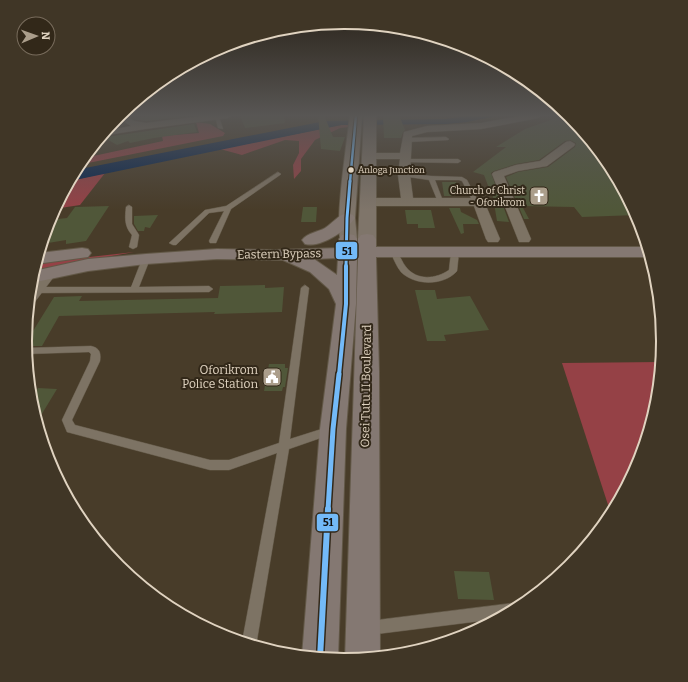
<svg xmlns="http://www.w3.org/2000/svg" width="688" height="682" viewBox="0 0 688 682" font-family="Bitter,serif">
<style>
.green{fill:#954146}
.water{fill:#07254f}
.building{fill:#505739}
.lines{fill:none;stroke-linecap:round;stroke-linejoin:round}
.service-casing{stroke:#625847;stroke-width:1}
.minor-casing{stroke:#625847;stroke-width:1}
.secondary-casing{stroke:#625847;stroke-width:2}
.trunk-casing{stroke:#625847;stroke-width:2}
.service{fill:#7d7364;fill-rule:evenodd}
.minor{fill:#7d7364;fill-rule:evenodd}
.secondary{fill:#7f756a;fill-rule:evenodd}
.trunk{fill:#847872;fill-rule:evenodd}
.bus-1-far4-casing{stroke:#322819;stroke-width:4.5}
.bus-1-far3-casing{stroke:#322819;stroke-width:5.5}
.bus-1-far2-casing{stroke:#322819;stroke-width:7}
.bus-1-far1-casing{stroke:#322819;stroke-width:8}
.bus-1-casing{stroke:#322819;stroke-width:9}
.bus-1-far4{stroke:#73baf8;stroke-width:2.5}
.bus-1-far3{stroke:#73baf8;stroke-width:3}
.bus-1-far2{stroke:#73baf8;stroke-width:4}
.bus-1-far1{stroke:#73baf8;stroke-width:5}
.bus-1{stroke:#73baf8;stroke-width:6}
.bus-dot{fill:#e0d3c0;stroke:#322819;stroke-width:1.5}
.labels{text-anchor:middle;stroke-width:4;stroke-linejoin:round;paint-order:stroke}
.far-bus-label{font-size:9px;fill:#e0d3c0;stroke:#322819;text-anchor:start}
.far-poi-label{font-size:10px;fill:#e0d3c0;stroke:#322819;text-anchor:end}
.street-label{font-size:12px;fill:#e0d3c0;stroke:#322819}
.poi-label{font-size:12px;fill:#e0d3c0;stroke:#322819;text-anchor:end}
.rim{fill:none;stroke:#e0d3c0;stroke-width:2}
.line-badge{stroke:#322819;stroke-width:1.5}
.pale-badge-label{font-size:11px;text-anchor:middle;font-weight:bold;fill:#111}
</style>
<rect width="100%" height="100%" fill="#483c29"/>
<g class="green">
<path d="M196,122l14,2 15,9 -2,3 -145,29 6,-7 79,-17 -1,-5 37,-3z"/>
<path d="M342,125h7v2l-9,1 -25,12 -14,19v12l-7,8 -1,-14 6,-12v-12l-14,-1 -43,15 -22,-6z"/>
<path d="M105,173l-25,32 -26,4 16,-28z"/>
<path d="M134,252l-100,18 2,-7z"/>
<path d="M661,362l-4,41 -18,60 -28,51 -49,-151z"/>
</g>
<path class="water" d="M475,115h26l-34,7 -21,2 -105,1 -271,56 5,-11 250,-49 121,-2z"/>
<g class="building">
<path d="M154,115h38v1l-46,5 -13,-2z"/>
<path d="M253,115h31l1,8 -40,5 -5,-12z"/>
<path d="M318,115h6l9,22h12l-5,14 -19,-2z"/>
<path d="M383,115h16l6,15 -2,2 -2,6h-17z"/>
<path d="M565,115l6,2 38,47 9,16 -3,3 11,11 11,21 -55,2 -8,-10 -52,-1 7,13h-5l-18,-42 12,-5 30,-5 27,-20 1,-4 -6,-3 -5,1 -26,19 -23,4 -22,7 -3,2 18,49 -12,-1 -5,-30h-2l-6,-16 -11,-3 33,-25h-10l29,-18z"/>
<path d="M194,124l3,8 -43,6 -24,5 -2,-2 -11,4 -12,-7h-5z"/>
<path d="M442,182h14l3,14h-15z"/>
<path d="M109,206l-23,35 -20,3v-4l-24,4 7,-24 18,-2 8,-11z"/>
<path d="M303,207h14l-1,15h-15z"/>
<path d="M449,208h11l1,4 16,8 2,4h-16l1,9 -3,1z"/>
<path d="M405,210h26l4,18h-17v-4h-11z"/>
<path d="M158,215l-8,13 -5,-1 -1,4h-6l-4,-7v-8z"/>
<path d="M265,285v3l19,-1 -2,25 -68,2 1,-2 -156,4 -17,30h-16l-1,-2 29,-47 28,-1 -3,5 139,-3 2,-12z"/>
<path d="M415,290h20l2,9 33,-3 19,34 -45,5 2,6h-19z"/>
<path d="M269,364h16v4h3l-3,19h-2l-1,4h-18z"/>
<path d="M38,388l19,1 -20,33 -6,-22z"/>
<path d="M454,571l35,1 5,28 -36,-1z"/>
</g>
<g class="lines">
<g class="service-casing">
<g id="service">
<path d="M217,115l2,1 4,13 -5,-1 -3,-12z"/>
<path d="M446,137l3,2 -1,1 -41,2 -3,-2 3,-2z"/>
<path d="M405,159h53l3,2 -3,2 -55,-1v-2z"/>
<path d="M278,172l3,2 -1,1 -49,34 -15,34h-6l-1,-2 15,-30 -15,2 -33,32h-3l-4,-2 36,-33 21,-4z"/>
<path d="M404,173l27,3 31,1 5,3 11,21 -5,1 -11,-21 -3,-1h-24l8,21 -5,1 -9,-22 -27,-4v-2z"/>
<path d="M129,205l3,2v17l7,11 -2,12 -4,2 -4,-2 3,-12c-8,-9 -7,-17 -6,-28z"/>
<path d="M391,250h6c3,6 5,12 9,17 11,14 30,12 43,3l2,-18 4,-2h3l1,2 -2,19c-13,15 -42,15 -56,1 -5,-6 -7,-13 -11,-20z"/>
<path d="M143,257h6l1,2 -11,28 70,-1 4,3 -4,3 -172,1 -4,-3 4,-3h94z"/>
<path d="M305,285l4,3 -19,151 41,-13 4,1 1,3 -1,3 -46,16 -33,197 -14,-4 35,-189 -48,17h-19l-143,-38 -5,-12 28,-59 1,-7 -2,-2 -63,2v-6l65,-2c9,2 10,7 9,15l-28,59 3,5 135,35h19l50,-17 22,-155z"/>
<path d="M514,603l5,2 1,2 -23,12 -128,16 -5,-2 -2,-5 2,-5 5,-2z"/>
</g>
</g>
<g class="minor-casing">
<g id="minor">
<path d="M119,115h6l9,6 12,2 65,-8h21l-4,3 -83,11 -44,7 5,-5 25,-5 -14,-9z"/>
<path d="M526,115h16l-4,3 -57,11 -54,3 -15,4 -2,39 3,23h63l8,3 16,38 -2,3h-10l-2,-3 -12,-33h-107l-4,-1 -2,-3 2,-3 4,-1h34l-3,-23 2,-16h-32l-5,-3 5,-3h32l4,-21 23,-6 54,-3z"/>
<path d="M570,141l5,3 -1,2 -27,20 -29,5 -14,5 27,63 -2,3h-10l-27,-68 2,-2 22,-7 24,-4 26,-19z"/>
<path d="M49,270l5,1 2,3 -22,29 -5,1 1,-17 14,-16z"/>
</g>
</g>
<g class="secondary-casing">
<g id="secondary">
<path d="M350,115h12l-7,103 2,21 -3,4 -6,1 -6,-1c-9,-13 6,-107 8,-128z"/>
<path d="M364,115h12v124l-3,4 -6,1 -6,-1 -3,-4z"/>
</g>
</g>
<g class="trunk-casing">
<g id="trunk">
<path d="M347,213l6,2 2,3c-9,13 -34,30 -50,26l-3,-4c5,-7 16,-8 23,-12 8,-5 13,-13 22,-15z"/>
<path d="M348,234l6,1 3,4v8h1v-8l3,-4 6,-1 6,1 3,4v8h271l3,10h-274l3,114 1,285 -35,4 13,-402h-1l-1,46 -10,125 -8,230 -36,-3 18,-227 16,-125 -7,-15 -19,-17 -27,-12 -66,-1 -71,5 -58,7 -57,12 3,-12 54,-12 58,-5 71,-5 58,1 64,-2v-9l3,-4zM338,258l-1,17 -23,-16z"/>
<path d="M82,248l6,1 3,4 -3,4 -52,7 3,-11z"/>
</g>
</g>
<use href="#service" class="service"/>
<use href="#minor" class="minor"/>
<use href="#secondary" class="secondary"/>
<use href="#trunk" class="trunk"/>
<g class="bus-1-far4-casing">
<path id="bus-1-far4" d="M350,182l6,-67"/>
</g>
<g class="bus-1-far3-casing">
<path id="bus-1-far3" d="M346,267l1,-49 3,-37"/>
</g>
<g class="bus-1-far2-casing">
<path id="bus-1-far2" d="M339,375l7,-71v-38"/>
</g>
<g class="bus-1-far1-casing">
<path id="bus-1-far1" d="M328,510l5,-81 6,-55"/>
</g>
<g class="bus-1-casing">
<path id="bus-1" d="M320,658l8,-149"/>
</g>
<use href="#bus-1-far4" class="bus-1-far4"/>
<use href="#bus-1-far3" class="bus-1-far3"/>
<use href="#bus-1-far2" class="bus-1-far2"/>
<use href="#bus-1-far1" class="bus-1-far1"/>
<use href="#bus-1" class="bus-1"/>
</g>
<linearGradient id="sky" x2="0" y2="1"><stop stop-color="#282117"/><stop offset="0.55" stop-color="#585654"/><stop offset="1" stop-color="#585654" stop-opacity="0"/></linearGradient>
<rect width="688" height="210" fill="url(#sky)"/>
<defs>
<g id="church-square" transform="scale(1)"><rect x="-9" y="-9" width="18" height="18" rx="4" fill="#ab9e8b" stroke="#322819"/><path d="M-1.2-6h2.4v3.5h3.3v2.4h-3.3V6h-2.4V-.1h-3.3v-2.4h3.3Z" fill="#fff"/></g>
<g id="civic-square" transform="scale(1)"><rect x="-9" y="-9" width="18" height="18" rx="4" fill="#ab9e8b" stroke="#322819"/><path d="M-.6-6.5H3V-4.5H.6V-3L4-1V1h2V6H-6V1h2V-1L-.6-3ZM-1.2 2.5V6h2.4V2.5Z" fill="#fff"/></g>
</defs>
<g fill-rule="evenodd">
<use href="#church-square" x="539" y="196"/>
<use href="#civic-square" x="272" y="377"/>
</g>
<circle class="bus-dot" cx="351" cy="170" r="3.5"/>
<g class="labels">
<g class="far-bus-label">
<text x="358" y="173">Anloga Junction</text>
</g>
<g class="far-poi-label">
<text x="525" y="194">Church of Christ<tspan x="525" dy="12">- Oforikrom</tspan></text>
</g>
<g class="street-label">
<text transform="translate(279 254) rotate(-1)" y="4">Eastern Bypass</text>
<text transform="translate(366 386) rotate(-89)" y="4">Osei Tutu II Boulevard</text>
</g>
<g class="poi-label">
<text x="258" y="374">Oforikrom<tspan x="258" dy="14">Police Station</tspan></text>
</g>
</g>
<path d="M0 0H688V682H0ZM32 341a312 312 0 1 1 624 0a312 312 0 1 1-624 0Z" fill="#403626" fill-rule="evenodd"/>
<path class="rim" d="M32 341a312 312 0 1 1 624 0a312 312 0 1 1-624 0Z"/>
<g class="line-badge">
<rect x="335" y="241" width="23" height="19" rx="4" fill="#73baf8"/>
<rect x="316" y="513" width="23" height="19" rx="4" fill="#73baf8"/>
</g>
<g class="pale-badge-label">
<text x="347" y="255">51</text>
<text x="328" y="526">51</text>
</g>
<g transform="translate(36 36) rotate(88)"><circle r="19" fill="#322819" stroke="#786c5c"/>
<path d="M0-3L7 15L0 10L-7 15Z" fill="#ab9e8b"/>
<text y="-6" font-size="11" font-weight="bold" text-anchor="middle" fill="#e0d3c0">N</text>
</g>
</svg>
